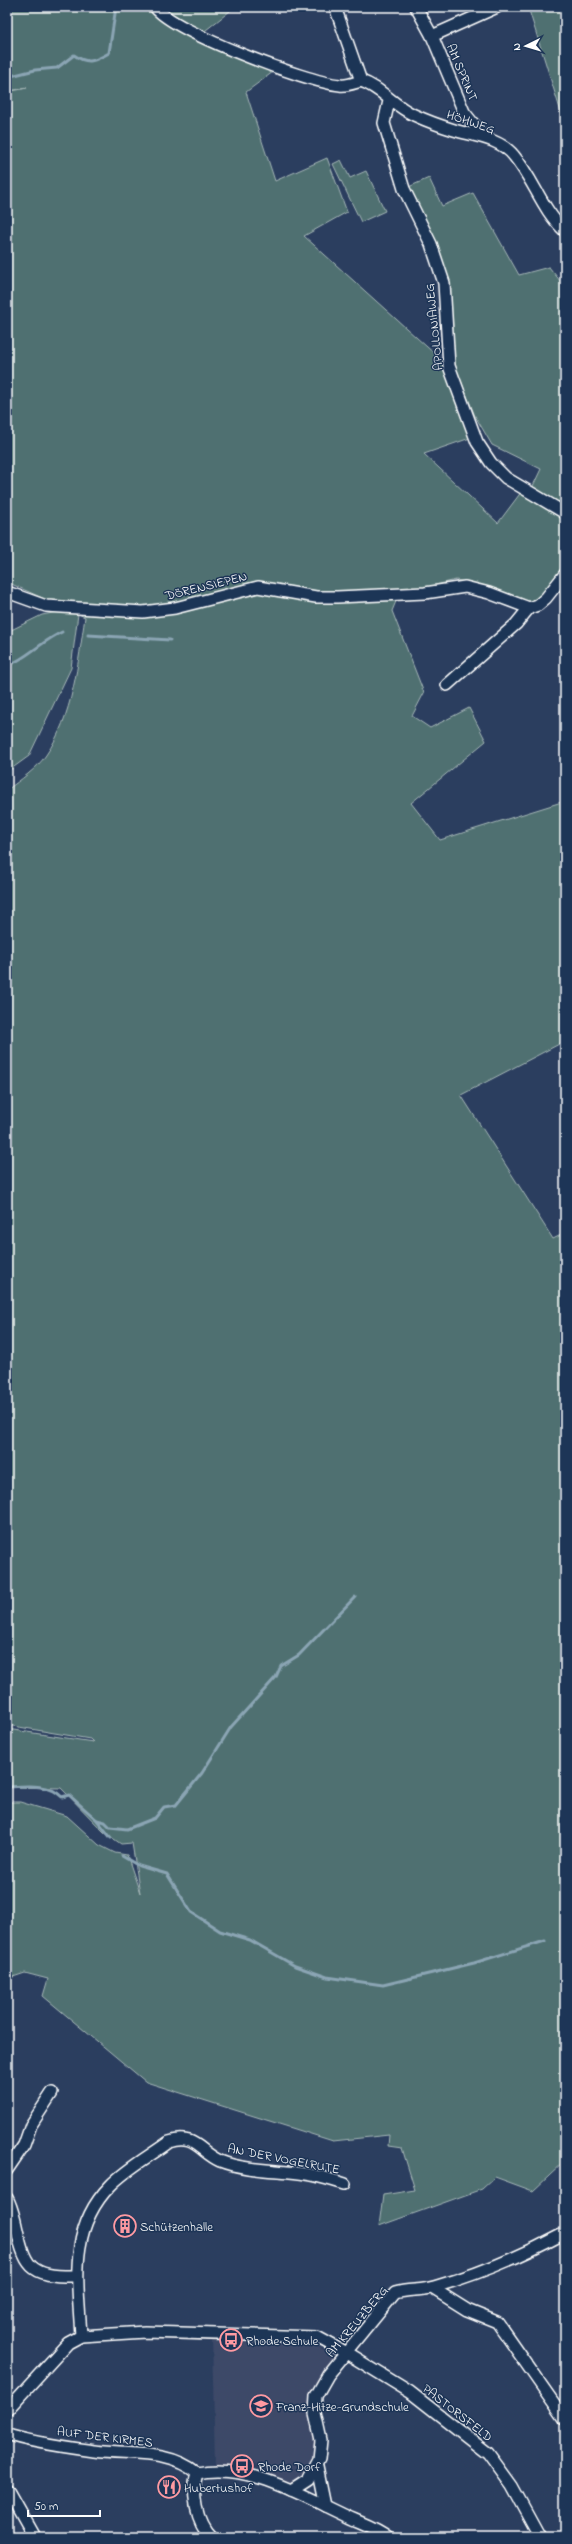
<svg xmlns="http://www.w3.org/2000/svg" width="572" height="2544" viewBox="0 0 572 2544" font-family="'Indie Flower',sans-serif">
<style>
.built{fill:#3c4868}
.green{fill:#4f7071;stroke:#a7b8b8}
.lines{fill:none;stroke-linecap:round;stroke-linejoin:round}
.stream{stroke:#8ba5b4;stroke-width:3}
.minor-casing{stroke:#fff;stroke-width:14}
.minor{stroke:#1d3557;stroke-width:11}
.labels{text-anchor:middle;stroke-width:3;stroke-linejoin:round;paint-order:stroke}
.street-label{font-size:13px;fill:#fff;stroke:#1d3557}
.poi-label{font-size:13px;fill:#fff;stroke:#1d3557;text-anchor:start}
</style>
<rect width="100%" height="100%" fill="#2b3e5f"/>
<filter id="ink" filterUnits="userSpaceOnUse"><feTurbulence type="fractalNoise" baseFrequency=".025" numOctaves="2"/><feDisplacementMap in="SourceGraphic" scale="8" xChannelSelector="R" yChannelSelector="G"/><feConvolveMatrix kernelMatrix="1 2 1 2 8 2 1 2 1" color-interpolation-filters="sRGB"/></filter>
<g filter="url(#ink)">
<path class="built" d="M212,2339l100,6 21,10 1,3 -19,28 -6,14 7,49 -3,12 -11,17 -9,6 -33,-12 -5,-9 -10,-3 -5,4 -25,2z"/>
<g class="green">
<path d="M7,7h228l-34,27 76,35 -31,23 29,89 52,-23 20,54 -43,24 143,129 26,72 -49,17 74,69 24,-32 43,25v51l-22,28 -14,7 -42,-15 -31,-7 -57,14 -7,17 32,82 -12,23 18,12 39,-20 17,33 -75,62 29,37 125,-39v240l-104,54 92,144 12,-6v928l-32,30 -38,-14 -13,12 -103,37 4,-31 32,-5 -13,-42 -14,-2 1,-11 -56,6 -187,-59 -103,-86 5,-17 -23,-6 -12,4 -6,-7v-168h13l47,14 32,29 16,8 12,2 13,38 -8,-50 -11,1 -17,-12 -43,-44 -54,-1v-58l86,13 -3,-3 -83,-14v-935c13,-10 30,-21 39,-35 27,-39 32,-92 39,-138l-7,-3 -7,54 -42,88 -22,16v-140l35,-17 27,-5 -62,-28v-490l20,-4 -20,3z"/>
<path d="M528,7h37v118z"/>
<path d="M341,160l9,18 16,-7 19,40 -24,11 -28,-58z"/>
<path d="M429,178l13,28 31,-13 46,82 30,-8 16,20v221l-33,-20 9,-19 -49,-24 -17,-29 -20,-50 -7,-81 -44,-96z"/>
</g>
<g class="lines">
<g class="stream">
<path d="M7,77l28,-7 22,-2 17,-13c14,10 21,6 35,-2l7,-46"/>
<path d="M88,635l82,5"/>
<path d="M7,666c20,-8 35,-25 55,-34"/>
<path d="M7,1787c19,-1 42,-4 55,10l7,-2 28,25 14,18"/>
<path d="M97,1820l8,2 5,5 17,2 28,-11 9,-11 12,-2 26,-32 29,-46 45,-50 5,-11 18,-11 56,-58"/>
<path d="M122,1856l17,10 28,8 24,38 29,19 30,9 45,26 32,11 56,8 91,-22 71,-22"/>
</g>
<g class="minor-casing">
<g id="minor">
<path d="M155,7c19,25 151,75 185,78 7,1 14,-2 21,-4"/>
<path d="M335,7l26,74"/>
<path d="M416,7l16,29 32,76 20,25"/>
<path d="M432,36l65,-29"/>
<path d="M361,81c19,6 33,25 53,34 13,6 27,11 40,15 20,6 46,8 60,26 20,24 28,54 51,75"/>
<path d="M389,101l-5,22 20,66 27,55 13,39 5,83 28,76 14,21 15,15 59,35"/>
<path d="M7,592l39,14 97,6 32,-4 83,-21 58,10h21l88,-4 40,-6 24,6 40,15 9,-3 8,-7 19,-24"/>
<path d="M447,685l69,-61 13,-16"/>
<path d="M7,2170l17,-25 7,-20 21,-32"/>
<path d="M7,2198c4,7 6,15 8,23 10,46 13,56 62,55"/>
<path d="M432,2288l35,22 30,12 68,97"/>
<path d="M81,2336c-3,-54 -13,-107 29,-150 16,-17 40,-30 59,-44 25,-9 31,10 51,19 25,10 60,9 86,13 13,2 26,6 39,10"/>
<path d="M7,2410l61,-67 13,-7 64,-4 172,5 31,17 62,38 78,61 24,33 28,51"/>
<path d="M7,2434c20,8 65,14 87,17 35,5 74,-2 103,22"/>
<path d="M317,2467l8,39"/>
<path d="M197,2473c51,-10 102,21 147,42 14,7 32,12 44,22"/>
<path d="M197,2473c-6,20 -1,49 14,64"/>
<path d="M7,2489l27,48"/>
<path d="M291,2490l17,-11 11,-20 2,-19 -6,-27 1,-17 12,-21 67,-82c13,-4 27,-2 39,-6 45,-13 90,-32 131,-54"/>
</g>
</g>
<use href="#minor" class="minor"/>
</g>
</g>
<defs>
<g id="building-ring" transform="scale(1.15)"><circle r="9.5" fill="#1d3557" stroke="#ff9aa2" stroke-width="1.5"/><path d="M-4-6H4V6H1V3H-1V6H-4ZM-2.5-4.3h1.7v1.8h-1.7ZM.8-4.3h1.7v1.8H.8ZM-2.5-1h1.7V.8h-1.7ZM.8-1h1.7V.8H.8Z" fill="#ff9aa2"/></g>
<g id="bus-ring" transform="scale(1.15)"><circle r="9.5" fill="#1d3557" stroke="#ff9aa2" stroke-width="1.5"/><path d="M-5-6H5V4H4V6H2V4H-2V6H-4V4H-5ZM-3.5-4V0h7V-4ZM-3.5 1.2v1.5H-2V1.2ZM2 1.2v1.5H3.5V1.2Z" fill="#ff9aa2"/></g>
<g id="school-ring" transform="scale(1.15)"><circle r="9.5" fill="#1d3557" stroke="#ff9aa2" stroke-width="1.5"/><path d="M0-5L7-2L0 1L-7-2ZM-4 1L0 2.5L4 1V4Q0 6-4 4Z" fill="#ff9aa2"/></g>
<g id="restaurant-ring" transform="scale(1.15)"><circle r="9.5" fill="#1d3557" stroke="#ff9aa2" stroke-width="1.5"/><path d="M-5-6h1v4h1v-4h1v4h1v-4h1v5L-1.5 .5V6h-2V.5L-5-1ZM5-6V6H3V1.5H1.5Q1.5-4 5-6Z" fill="#ff9aa2"/></g>
</defs>
<g fill-rule="evenodd">
<use href="#building-ring" x="125" y="2226"/>
<use href="#bus-ring" x="231" y="2340"/>
<use href="#school-ring" x="261" y="2406"/>
<use href="#bus-ring" x="242" y="2466"/>
<use href="#restaurant-ring" x="169" y="2487"/>
</g>
<g class="labels">
<g class="street-label">
<text transform="translate(463 72) rotate(67)" y="5">AM SPRINT</text>
<text transform="translate(471 121) rotate(19)" y="5">HÖHWEG</text>
<text transform="translate(433 327) rotate(-96)" y="5">APOLLONIAWEG</text>
<text transform="translate(206 585) rotate(-14)" y="5">DÖRENSIEPEN</text>
<text transform="translate(284 2158) rotate(11)" y="5">AN DER VOGELRUTE</text>
<text transform="translate(356 2321) rotate(-50)" y="5">AM KREUZBERG</text>
<text transform="translate(458 2412) rotate(38)" y="5">PASTORSFELD</text>
<text transform="translate(105 2436) rotate(7)" y="5">AUF DER KIRMES</text>
</g>
<g class="poi-label">
<text x="140" y="2231">Schützenhalle</text>
<text x="246" y="2345">Rhode Schule</text>
<text x="276" y="2411">Franz-Hitze-Grundschule</text>
<text x="258" y="2471">Rhode Dorf</text>
<text x="184" y="2492">Hubertushof</text>
</g>
</g>
<rect width="572" height="2544" fill="none" stroke="#1d3557" stroke-width="24"/>
<rect x="12" y="12" width="548" height="2520" fill="none" stroke="#fff" stroke-width="1.5" filter="url(#ink)"/>
<g transform="translate(526 46) rotate(265)" stroke="#1d3557" stroke-width="3" paint-order="stroke">
<path d="M0-3L7 15L0 10L-7 15Z" fill="#ffffff"/>
<text y="-6" font-size="11" font-weight="bold" text-anchor="middle" fill="#ffffff">N</text>
</g>
<path d="M28 2510v6h72v-6" fill="none" stroke="#ffffff" stroke-width="2"/>
<text x="34" y="2510" font-size="12" fill="#ffffff" stroke="#1d3557" stroke-width="3" paint-order="stroke">50 m</text>
</svg>
